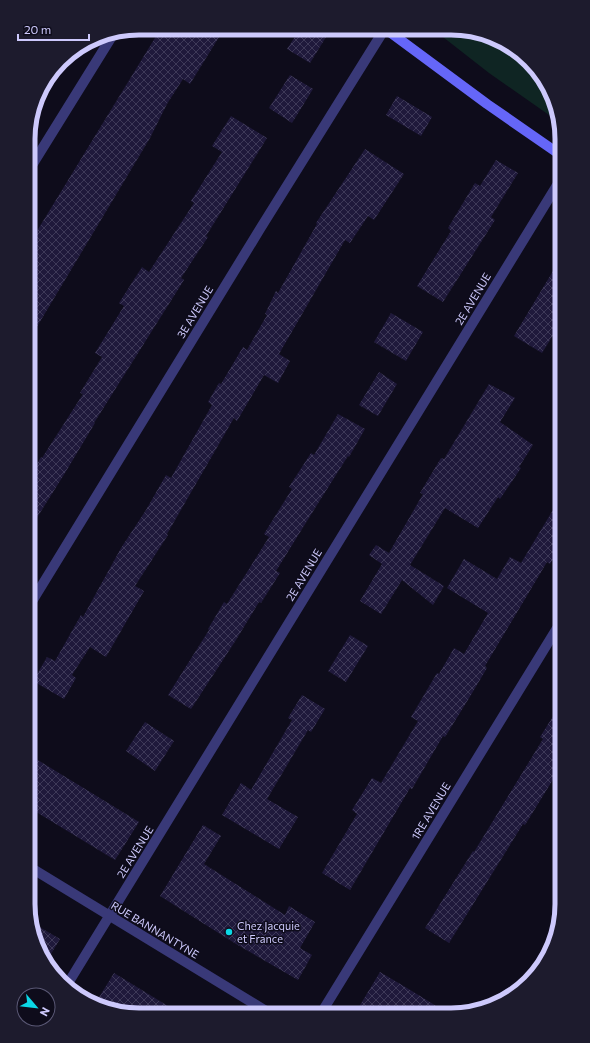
<svg xmlns="http://www.w3.org/2000/svg" width="590" height="1043" viewBox="0 0 590 1043" font-family="Commissioner,sans-serif">
<style>
.park{fill:#0f2523}
.building{fill:url(#building-cross-hatch)}
.lines{fill:none;stroke-linecap:round;stroke-linejoin:round}
.minor{stroke:#393978;stroke-width:10}
.tertiary{stroke:#393978;stroke-width:10}
.secondary{stroke:#6566f8;stroke-width:10}
.poi-dot{fill:#0bd8e6;stroke:#0e0c1b;stroke-width:1.5}
.labels{text-anchor:middle;stroke-width:3;stroke-linejoin:round;paint-order:stroke}
.street-label{font-size:11px;fill:#cdc9fc;stroke:#0e0c1b}
.poi-label{font-size:11px;fill:#cdc9fc;stroke:#0e0c1b;text-anchor:start}
.rim{fill:none;stroke:#cdc9fc;stroke-width:5}
</style>
<defs>
<pattern id="building-cross-hatch" width="8" height="8" patternUnits="userSpaceOnUse"><rect width="8" height="8" fill="#1f193b"/><path d="M0 0l8 8M0 8l8-8" fill="none" stroke="#3e3958"/></pattern>
</defs>
<rect width="100%" height="100%" fill="#0e0c1b"/>
<path class="park" d="M434,30h38l52,25 32,48 3,19 -70,-49z"/>
<g class="building">
<path d="M161,28l63,1 -34,55 -7,-5 -16,25 -17,34 -121,202v-96z"/>
<path d="M300,29h31l-21,34 -23,-14z"/>
<path d="M290,75l23,14 -21,34 -23,-15z"/>
<path d="M397,96l35,21 -11,19 -35,-21z"/>
<path d="M231,116l36,22 -61,98 2,1 -27,41 3,2 -90,143h1l-30,50 -37,59 1,-55 12,-20 1,1 41,-64 -3,-1 22,-36 -7,-4 29,-47 -5,-3 23,-36 7,5 45,-69 -3,-2 31,-49 -10,-6z"/>
<path d="M365,149l39,25 -30,46 -6,-4 -18,27 -5,-3 -66,114 11,7 -12,22 -14,-8 -27,46 -3,-3 -67,116 1,1 -33,51 9,5 -38,66 -16,-10 -18,28 4,3 -12,21 -31,-18 14,-24 8,4 26,-46 2,2 38,-69 25,-38 20,-35 5,3 41,-73 -4,-3 11,-19 2,1 22,-37 4,3 20,-35 -2,-1 11,-23 2,2 39,-69 -1,-1z"/>
<path d="M496,160l22,13 -27,44 4,3 -52,82 -26,-16 34,-55 -3,-3 27,-45 5,3z"/>
<path d="M562,256v65l-20,32 -28,-17z"/>
<path d="M391,313l32,19 -17,29 -32,-19z"/>
<path d="M379,372l18,12 -19,32 -19,-11z"/>
<path d="M489,384l26,14 -15,24 33,23 -14,22 2,1 -21,31 -2,-2 -20,31 -33,-20 -35,57 34,21 -11,19 -31,-25 -21,34 -21,-13 22,-37 -13,-9 7,-10 13,8 34,-59 -3,-1 21,-35 3,1z"/>
<path d="M338,414l27,15 -16,28 -1,-1 -31,49 -41,66 4,2 -19,30 -2,-1 -23,38 -45,69 -23,-14 41,-65 -1,-1 16,-27 3,2 42,-67 -5,-3 28,-45 -3,-2 22,-34 3,2z"/>
<path d="M562,495v49l-12,20 -3,-2 -62,104 2,2 -16,27 -26,42 -2,-1 -31,53 -2,-1 -60,102 -28,-17 35,-59 -5,-4 20,-32 9,5 37,-62 -7,-4 26,-44 2,1 15,-26 10,6 24,-41 -41,-25 17,-29 33,20 13,-22 11,6z"/>
<path d="M350,635l18,11 -22,36 -18,-11z"/>
<path d="M302,695l23,14 -14,23 -3,-2 -41,69 31,18 -19,32 -57,-34 19,-32 10,7 41,-70 -4,-2z"/>
<path d="M562,702v63l-37,60 -2,-1 -74,119 -24,-15 48,-77 1,1 69,-113 -3,-2z"/>
<path d="M145,722l29,19 -19,30 -29,-20z"/>
<path d="M28,754l111,68 -24,38 -87,-53z"/>
<path d="M203,825l18,11 -17,28 81,51 4,-9 26,16 -15,26 12,7 -14,25 -62,-36 -76,-48z"/>
<path d="M31,922l29,17 -12,20 -14,-19z"/>
<path d="M380,972l27,16 44,27h-97z"/>
<path d="M114,973l67,41h-57l-28,-12z"/>
</g>
<g class="lines">
<g class="minor">
<path d="M29,170l85,-137"/>
<path d="M28,608l232,-379 124,-199"/>
<path d="M67,985l495,-808"/>
<path d="M320,1015l242,-395"/>
</g>
<path class="tertiary" d="M28,866l243,148"/>
<path class="secondary" d="M387,30l100,74 75,52"/>
</g>
<circle class="poi-dot" cx="229" cy="932" r="4"/>
<g class="labels">
<g class="street-label">
<text transform="translate(473 299) rotate(-59)" y="4">2E AVENUE</text>
<text transform="translate(195 312) rotate(-59)" y="4">3E AVENUE</text>
<text transform="translate(304 575) rotate(-59)" y="4">2E AVENUE</text>
<text transform="translate(431 811) rotate(-59)" y="4">1RE AVENUE</text>
<text transform="translate(135 852) rotate(-58)" y="4">2E AVENUE</text>
<text transform="translate(155 930) rotate(31)" y="4">RUE BANNANTYNE</text>
</g>
<g class="poi-label">
<text x="237" y="930">Chez Jacquie<tspan x="237" dy="13">et France</tspan></text>
</g>
</g>
<path d="M0 0H590V1043H0ZM139 35H451A104 104 0 0 1 555 139V904A104 104 0 0 1 451 1008H139A104 104 0 0 1 35 904V139A104 104 0 0 1 139 35Z" fill="#1d1b2d" fill-rule="evenodd"/>
<path class="rim" d="M139 35H451A104 104 0 0 1 555 139V904A104 104 0 0 1 451 1008H139A104 104 0 0 1 35 904V139A104 104 0 0 1 139 35Z"/>
<g transform="translate(36 1007) rotate(118)"><circle r="19" fill="#0e0c1b" stroke="#5a5875"/>
<path d="M0-3L7 15L0 10L-7 15Z" fill="#0bd8e6"/>
<text y="-6" font-size="11" font-weight="bold" text-anchor="middle" fill="#cdc9fc">N</text>
</g>
<path d="M18 34v6h71v-6" fill="none" stroke="#cdc9fc" stroke-width="2"/>
<text x="24" y="34" font-size="12" fill="#cdc9fc" stroke="#0e0c1b" stroke-width="3" paint-order="stroke">20 m</text>
</svg>
